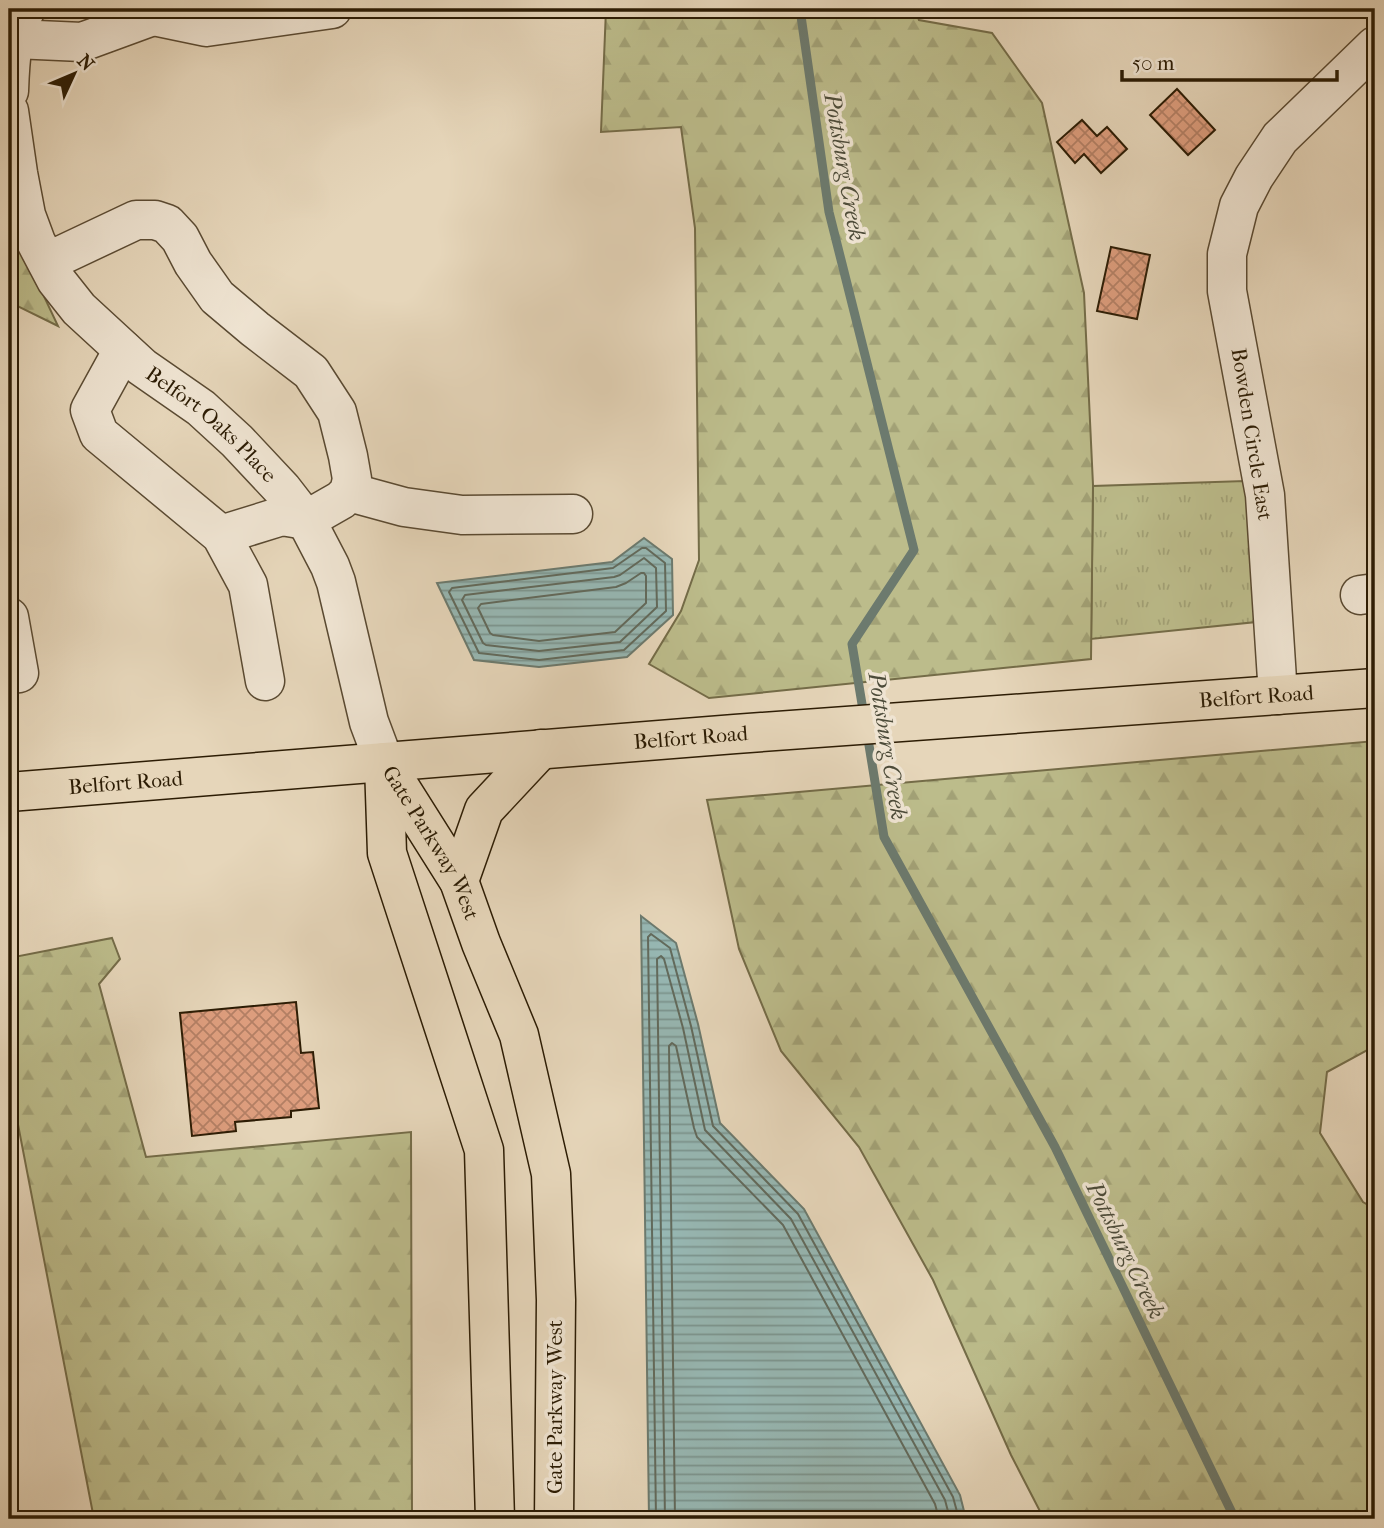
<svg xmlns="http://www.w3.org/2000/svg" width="1384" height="1528" viewBox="0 0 1384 1528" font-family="'IM FELL French Canon',serif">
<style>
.grass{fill:url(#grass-tufts);stroke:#746c48;stroke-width:2}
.forest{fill:url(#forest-firs);stroke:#746c48;stroke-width:2}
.water{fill:url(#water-rules);stroke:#6c7a6e;stroke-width:2}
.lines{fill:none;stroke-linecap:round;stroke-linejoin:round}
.shore{stroke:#626a5c;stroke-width:2}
.stream{stroke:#6c7a6e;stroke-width:9}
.building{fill:url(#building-cross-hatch);stroke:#2c1c04;stroke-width:2}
.minor-casing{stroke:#5a4a32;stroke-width:41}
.major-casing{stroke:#2c1c04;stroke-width:41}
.minor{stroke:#efe4d2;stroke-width:38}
.major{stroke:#e6d6ba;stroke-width:38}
.labels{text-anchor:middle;stroke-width:7;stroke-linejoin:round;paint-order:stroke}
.street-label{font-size:21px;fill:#2c1c04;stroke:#efe4d2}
.water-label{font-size:23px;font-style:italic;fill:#4c4b39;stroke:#efe4d2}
</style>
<defs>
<pattern id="grass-tufts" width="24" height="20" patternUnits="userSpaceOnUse" patternTransform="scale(1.75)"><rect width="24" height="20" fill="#bcbc8b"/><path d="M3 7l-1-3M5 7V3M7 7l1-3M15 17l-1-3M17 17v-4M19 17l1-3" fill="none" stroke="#a2a176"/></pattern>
<pattern id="forest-firs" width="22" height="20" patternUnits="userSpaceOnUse" patternTransform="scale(1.75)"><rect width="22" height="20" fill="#bcbc8b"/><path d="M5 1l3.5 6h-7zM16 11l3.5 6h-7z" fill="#a2a176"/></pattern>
<pattern id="water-rules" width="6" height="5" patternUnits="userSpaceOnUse" patternTransform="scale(1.75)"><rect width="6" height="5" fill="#97b8b4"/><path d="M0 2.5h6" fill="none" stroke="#7b9590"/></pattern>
<pattern id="building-cross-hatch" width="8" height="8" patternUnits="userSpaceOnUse" patternTransform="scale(1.75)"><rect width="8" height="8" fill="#dd9d7d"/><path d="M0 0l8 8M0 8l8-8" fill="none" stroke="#b37f64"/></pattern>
</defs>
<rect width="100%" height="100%" fill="#e6d6ba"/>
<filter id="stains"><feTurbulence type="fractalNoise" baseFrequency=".00286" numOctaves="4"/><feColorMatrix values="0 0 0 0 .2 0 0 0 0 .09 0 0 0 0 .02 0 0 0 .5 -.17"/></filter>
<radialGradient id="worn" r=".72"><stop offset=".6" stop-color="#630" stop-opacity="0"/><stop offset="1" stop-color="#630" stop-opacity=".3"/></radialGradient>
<path class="grass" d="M1245,481l11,141 -165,17 2,-153z"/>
<g class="forest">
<path d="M606,9h309l4,11 73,13 50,70 42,190 9,192 -2,174 -382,39 -60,-34 32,-53 18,-51 -4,-332 -14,-101 -80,5z"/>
<path d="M9,222l49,104 -49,-24z"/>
<path d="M1375,741v305l-48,26 -7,61 43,69 12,7v310h-331l-33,-64 -78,-175 -74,-133 -78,-96 -42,-102 -32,-149z"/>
<path d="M112,938l8,21 -21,25 47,173 265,-25 1,387h-318l-84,-436 4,-126z"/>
</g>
<g class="water">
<path d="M644,538l28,21 1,56 -46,42 -88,10 -65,-7 -37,-77 175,-21z"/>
<path d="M641,916l35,27 22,81 22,99 84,86 156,286 6,24h-317z"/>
</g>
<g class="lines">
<g class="shore">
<path d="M642,548h4l19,15 1,48 -42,39 -85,10 -60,-7 -30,-61 3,-4 161,-20z"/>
<path d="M644,558l12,10 1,39 -37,35 -81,9 -53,-6 -3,-2 -21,-43 3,-5 149,-18 6,-2z"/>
<path d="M641,573h3l2,3v27l-31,29 -76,9 -46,-6 -3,-2 -12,-25 3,-4 135,-17 10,-4z"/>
<path d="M656,1519l-8,-582 3,-3 19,14 21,78 22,100 85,88 155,283 6,22"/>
<path d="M665,1519l-8,-560 4,-3 3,3 19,69 22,102 86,89 154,281 5,19"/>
<path d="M675,1519l-6,-473 3,-3 4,3 18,82 3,9 86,88 152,279 4,15"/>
</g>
<g class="stream">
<path d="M800,9l29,203 85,338 -62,94 12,72"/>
<path d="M867,733l17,104 171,310 180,372"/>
</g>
</g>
<g class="building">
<path d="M1177,89l38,41 -27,25 -38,-40z"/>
<path d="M1082,120l15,16 10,-9 20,22 -26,24 -17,-19 -9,9 -18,-21z"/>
<path d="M1111,247l39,8 -13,64 -40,-8z"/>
<path d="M1368,483h7v62z"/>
<path d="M296,1002l5,51 12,-1 6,56 -28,3v6l-56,5 1,9 -44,5 -12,-123z"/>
</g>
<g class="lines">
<g class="minor-casing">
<g id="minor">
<path d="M156,9l-3,7 53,11 126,-18"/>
<path d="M15,39l67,3 71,-26"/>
<path d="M9,91c1,-28 2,-59 17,-82"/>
<path id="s1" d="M9,111l9,62 8,42 10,27 20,38 23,29 63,58 59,41 36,33 45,48 24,31 24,46 6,16 33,140 15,40"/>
<path d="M47,262l89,-42h19l12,4 13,14 13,25 24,34 38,32 56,43 26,40 11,44 4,23 -3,13 -8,8 -35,20 -24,-4 -61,19"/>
<path d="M123,350l-33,60 9,24 122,101 27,50 17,96"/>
<path d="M349,492l55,15 58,8 111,-1"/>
<path d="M1360,595l15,-2"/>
<path d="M9,617l10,56 -10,1"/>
<path d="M1278,695l-13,-200 -38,-204v-37l12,-48 15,-29 26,-39 95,-92"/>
</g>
</g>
<g class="major-casing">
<g id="major">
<path id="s2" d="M384,762l75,119 22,62 38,92 32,139 5,126 -2,219"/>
<path d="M384,764l3,89 97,297 11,369"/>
<path id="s3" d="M9,792l726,-58 640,-46"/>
<path d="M459,881l25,-71 57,-61"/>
</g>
</g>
<use href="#minor" class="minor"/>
<use href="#major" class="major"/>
</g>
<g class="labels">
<g class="street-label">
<text dy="7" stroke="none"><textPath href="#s1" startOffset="390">Belfort Oaks Place</textPath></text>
<text transform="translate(1252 434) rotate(81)" y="7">Bowden Circle East</text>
<text dy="7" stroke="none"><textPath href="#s3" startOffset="1251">Belfort Road</textPath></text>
<text dy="7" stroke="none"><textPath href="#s3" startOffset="684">Belfort Road</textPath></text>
<text dy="7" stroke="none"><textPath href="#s3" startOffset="117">Belfort Road</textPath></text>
<text dy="7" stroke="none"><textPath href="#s2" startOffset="94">Gate Parkway West</textPath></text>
<text transform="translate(555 1407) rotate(-90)" y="7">Gate Parkway West</text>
</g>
<g class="water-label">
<text transform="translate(845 167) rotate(80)" y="8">Pottsburg Creek</text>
<text transform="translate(888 746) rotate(81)" y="8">Pottsburg Creek</text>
<text transform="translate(1126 1250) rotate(64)" y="8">Pottsburg Creek</text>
</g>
</g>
<rect width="1384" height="1528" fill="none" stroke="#e6d6ba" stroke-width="35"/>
<rect x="10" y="10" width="1363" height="1507" fill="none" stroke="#2c1c04" stroke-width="3.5"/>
<rect x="18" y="18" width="1349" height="1493" fill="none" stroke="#2c1c04" stroke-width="2"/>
<g transform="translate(74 74) rotate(46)" stroke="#efe4d2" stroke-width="5" paint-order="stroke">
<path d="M0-5L12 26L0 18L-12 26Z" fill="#2c1c04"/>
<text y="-10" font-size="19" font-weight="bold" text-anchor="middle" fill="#2c1c04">N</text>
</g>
<path d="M1122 70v10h215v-10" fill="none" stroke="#2c1c04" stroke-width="3.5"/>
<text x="1132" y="70" font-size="21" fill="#2c1c04" stroke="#efe4d2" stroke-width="5" paint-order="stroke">50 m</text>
<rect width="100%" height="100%" filter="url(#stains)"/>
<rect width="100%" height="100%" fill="url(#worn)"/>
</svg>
